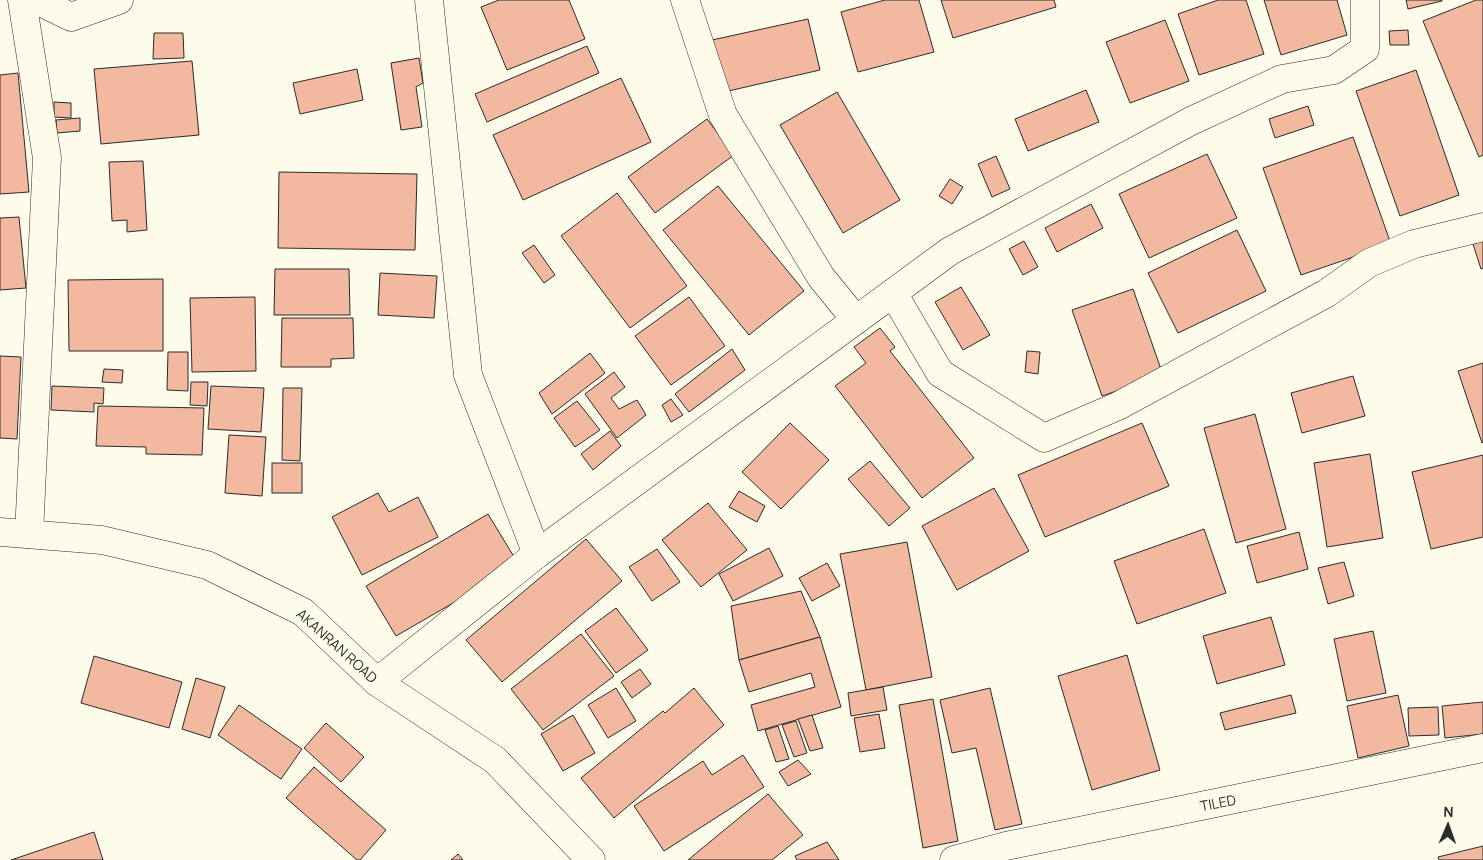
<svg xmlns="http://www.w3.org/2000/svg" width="1483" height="860" viewBox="0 0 1483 860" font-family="Manrope,sans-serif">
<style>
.building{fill:#f2b8a0;stroke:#2b2b2b}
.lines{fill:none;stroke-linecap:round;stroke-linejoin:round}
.minor-casing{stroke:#2b2b2b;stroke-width:29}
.secondary-casing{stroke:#2b2b2b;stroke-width:29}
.minor{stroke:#fdfbea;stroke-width:28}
.secondary{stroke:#fdfbea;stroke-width:28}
.labels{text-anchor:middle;stroke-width:4;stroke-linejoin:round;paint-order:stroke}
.street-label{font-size:14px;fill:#2b2b2b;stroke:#fdfbea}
</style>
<rect width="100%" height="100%" fill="#fdfbea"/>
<g class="building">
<path d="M499,0h70l16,39 -78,31 -26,-63z"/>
<path d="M885,0h34l15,52 -76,20 -17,-60z"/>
<path d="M941,0h113l2,7 -103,31z"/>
<path d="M1218,0h28l18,54 -65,21 -21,-61z"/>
<path d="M1264,0h73l10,35 -66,20z"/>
<path d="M1406,0h36v1l-34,8z"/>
<path d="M1476,0h7v155l-4,2 -56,-136z"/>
<path d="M808,19l12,51 -96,22 -12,-52z"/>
<path d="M1165,20l24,61 -59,22 -24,-61z"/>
<path d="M1408,30l1,15h-19l-1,-14z"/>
<path d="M154,33h29l1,25 -31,1z"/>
<path d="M587,46l12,27 -112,49 -12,-28z"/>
<path d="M419,58l4,25 -7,4 6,40 -21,3 -10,-67z"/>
<path d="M192,61l7,74 -98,9 -7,-75z"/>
<path d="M357,69l6,31 -63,14 -7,-31z"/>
<path d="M1416,70l43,125 -59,21 -44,-125z"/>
<path d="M18,73l11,119 -29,2v-119z"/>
<path d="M621,78l30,64 -128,58 -30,-65z"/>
<path d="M1086,90l13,32 -71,29 -13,-32z"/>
<path d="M837,92l63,108 -57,33 -63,-108z"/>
<path d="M54,102l17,1v15l-17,-1z"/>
<path d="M1308,106l6,19 -39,13 -6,-19z"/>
<path d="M80,118v13l-23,2 -1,-13z"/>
<path d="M707,119l27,36 -79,58 -27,-36z"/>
<path d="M1353,137l38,107 -90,31 -38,-107z"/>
<path d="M1207,154l30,64 -88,40 -30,-64z"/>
<path d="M996,156l14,33 -18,8 -14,-33z"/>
<path d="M143,161l4,69 -20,2v-12l-15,1 -3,-59z"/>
<path d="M279,172l138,2 -2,76 -137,-2z"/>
<path d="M950,179l13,8 -11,17 -13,-8z"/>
<path d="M718,186l86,105 -55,44 -86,-105z"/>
<path d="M617,193l70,93 -57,42 -69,-92z"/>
<path d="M1091,204l12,24 -46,24 -12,-24z"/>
<path d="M19,217l7,71 -26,2v-72z"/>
<path d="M1237,230l29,61 -88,42 -30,-60z"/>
<path d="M1024,241l14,26 -15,8 -14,-26z"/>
<path d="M1483,241v27l-2,1 -8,-25z"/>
<path d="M534,245l21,30 -11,8 -22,-30z"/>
<path d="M275,269h74l1,46h-76z"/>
<path d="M380,273l57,3 -3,42 -56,-3z"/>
<path d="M163,279v72h-94l-1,-71z"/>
<path d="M961,287l29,48 -27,15 -28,-48z"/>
<path d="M1133,289l30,86 -61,21 -30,-86z"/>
<path d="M255,297l1,74 -64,1 -2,-74z"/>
<path d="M689,297l36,49 -54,39 -36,-49z"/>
<path d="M282,318h71l1,40 -23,1v8h-50z"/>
<path d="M880,328l15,19 -5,4 84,107 -52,40 -87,-112 31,-23 -12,-16z"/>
<path d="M732,349l13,21 -56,42 -14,-18z"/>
<path d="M1027,351l13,1 -2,22 -13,-2z"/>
<path d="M168,352h20v39l-21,-1z"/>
<path d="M590,353l15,20 -53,41 -13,-21z"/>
<path d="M0,356l21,1 -4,82 -17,-1z"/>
<path d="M1483,363v79l-1,1 -24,-72z"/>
<path d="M104,369l19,1 -1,13 -20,-1z"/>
<path d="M614,372l11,15 -14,11 8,11 18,-9 9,15 -29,23 -32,-44z"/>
<path d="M1353,376l12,40 -63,17 -11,-40z"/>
<path d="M191,382h17l-1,24 -17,-1z"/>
<path d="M52,386l52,2 -1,16 -9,-1v9l-43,-2z"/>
<path d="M211,386l53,2 -3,44 -53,-3z"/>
<path d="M283,388h19l-2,73 -18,-1z"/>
<path d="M671,399l12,16 -12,7 -9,-17z"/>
<path d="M577,401l23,29 -25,17 -21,-29z"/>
<path d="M98,406l106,2 -2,47 -56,-1v-7l-50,-1z"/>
<path d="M1255,414l31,115 -50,14 -32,-115z"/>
<path d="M790,423l39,37 -48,49 -39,-37z"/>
<path d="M1142,423l27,63 -124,51 -27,-62z"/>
<path d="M610,431l11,15 -28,24 -12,-16z"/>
<path d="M229,435l37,2 -4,59 -37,-3z"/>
<path d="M1370,454l13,84 -56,9 -13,-84z"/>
<path d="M1483,455v82l-52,12 -19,-77z"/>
<path d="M870,461l40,47 -21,18 -41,-47z"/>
<rect x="272" y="463" width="30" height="30"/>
<path d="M994,488l35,63 -72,39 -35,-64z"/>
<path d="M739,491l26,15 -8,16 -28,-15z"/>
<path d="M378,493l11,19 29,-15 20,40 -76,38 -30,-58z"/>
<path d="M708,503l39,47 -46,37 -39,-47z"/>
<path d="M488,514l31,51 -123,71 -30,-50z"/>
<path d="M1204,529l22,64 -89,31 -23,-63z"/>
<path d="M1299,532l9,37 -51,14 -10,-37z"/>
<path d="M586,539l36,42 -120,101 -36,-42z"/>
<path d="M907,542l25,135 -66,13 -26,-136z"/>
<path d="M769,548l14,28 -50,25 -14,-27z"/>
<path d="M657,549l23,33 -28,19 -23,-34z"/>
<path d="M1344,562l10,34 -26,8 -10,-36z"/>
<path d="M827,563l13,23 -28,15 -13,-23z"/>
<path d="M801,591l19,46 -81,23 -8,-54z"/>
<path d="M616,608l32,42 -32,23 -31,-42z"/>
<path d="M1271,617l14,48 -68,19 -14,-48z"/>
<path d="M1373,631l13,62 -39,8 -13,-62z"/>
<path d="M581,634l33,42 -71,54 -32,-41z"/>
<path d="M820,637l21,70 -83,24 -7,-26 64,-18 -4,-14 -62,19 -10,-32z"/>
<path d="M1127,655l33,115 -68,20 -34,-114z"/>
<path d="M94,656l88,26 -13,46 -88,-25z"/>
<path d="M640,669l11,15 -19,14 -11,-16z"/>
<path d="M196,678l29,9 -15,51 -28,-9z"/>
<path d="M883,687l4,23 -36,6 -3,-23z"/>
<path d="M616,688l20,33 -28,17 -20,-33z"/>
<path d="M694,688l30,37 -110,93 -33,-40 82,-67 2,2z"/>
<path d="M990,688l32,136 -27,6 -19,-82 -24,5 -12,-53z"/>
<path d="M1291,695l5,18 -71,17 -5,-17z"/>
<path d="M1398,695l11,51 -51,12 -11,-52z"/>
<path d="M933,699l25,142 -35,7 -24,-143z"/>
<path d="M1483,702v32l-38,4 -3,-32z"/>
<path d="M239,705l63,44 -21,30 -63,-44z"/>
<path d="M1438,707l1,28 -30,1 -1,-28z"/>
<path d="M879,714l6,34 -25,4 -6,-34z"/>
<path d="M573,715l22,38 -32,18 -22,-37z"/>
<path d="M812,715l11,33 -13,3 -12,-32z"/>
<path d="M796,721l11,32 -13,4 -12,-32z"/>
<path d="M326,723l38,34 -23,25 -37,-34z"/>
<path d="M778,726l11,33 -13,3 -11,-32z"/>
<path d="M743,755l21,32 -100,64 -30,-45 69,-45 9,14z"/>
<path d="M798,760l13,14 -23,12 -9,-14z"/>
<path d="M314,767l72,63 -26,30h-3l-71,-62z"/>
<path d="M768,794l35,41 -31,25h-84z"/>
<path d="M94,832l9,28h-92z"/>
<path d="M827,842l12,18h-42l-2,-4z"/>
<path d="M1483,846v14h-44l-1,-3z"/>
<path d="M458,854l5,6h-12z"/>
</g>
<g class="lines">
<g class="minor-casing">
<g id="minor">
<path d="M22,0l25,158 -18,376"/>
<path d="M36,0l35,17 48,-17"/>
<path d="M429,0l39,375 69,179"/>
<path d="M685,0l38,115 98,162 35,43"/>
<path d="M893,293l47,80 104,65 74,-32 209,-113 42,-30 45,-19 69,-17"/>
<path d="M377,682l160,-128 413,-303 241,-130 91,-42 52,-9 31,-21v-49"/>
<path d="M954,860l52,-14 477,-98"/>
</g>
</g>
<g class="secondary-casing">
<path id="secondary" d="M0,532l102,8 105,25 96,47 74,70 118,78 96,100"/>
</g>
<use href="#minor" class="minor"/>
<use href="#secondary" class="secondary"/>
</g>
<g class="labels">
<g class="street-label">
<text transform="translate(337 646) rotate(42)" y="5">AKANRAN ROAD</text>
<text transform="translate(1218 803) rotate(-11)" y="5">TILED</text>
</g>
</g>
<g transform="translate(1448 825) rotate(2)" stroke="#fdfbea" stroke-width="4" paint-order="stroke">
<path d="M0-4L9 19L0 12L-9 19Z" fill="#2b2b2b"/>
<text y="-8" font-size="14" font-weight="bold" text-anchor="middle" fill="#2b2b2b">N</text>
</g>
</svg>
